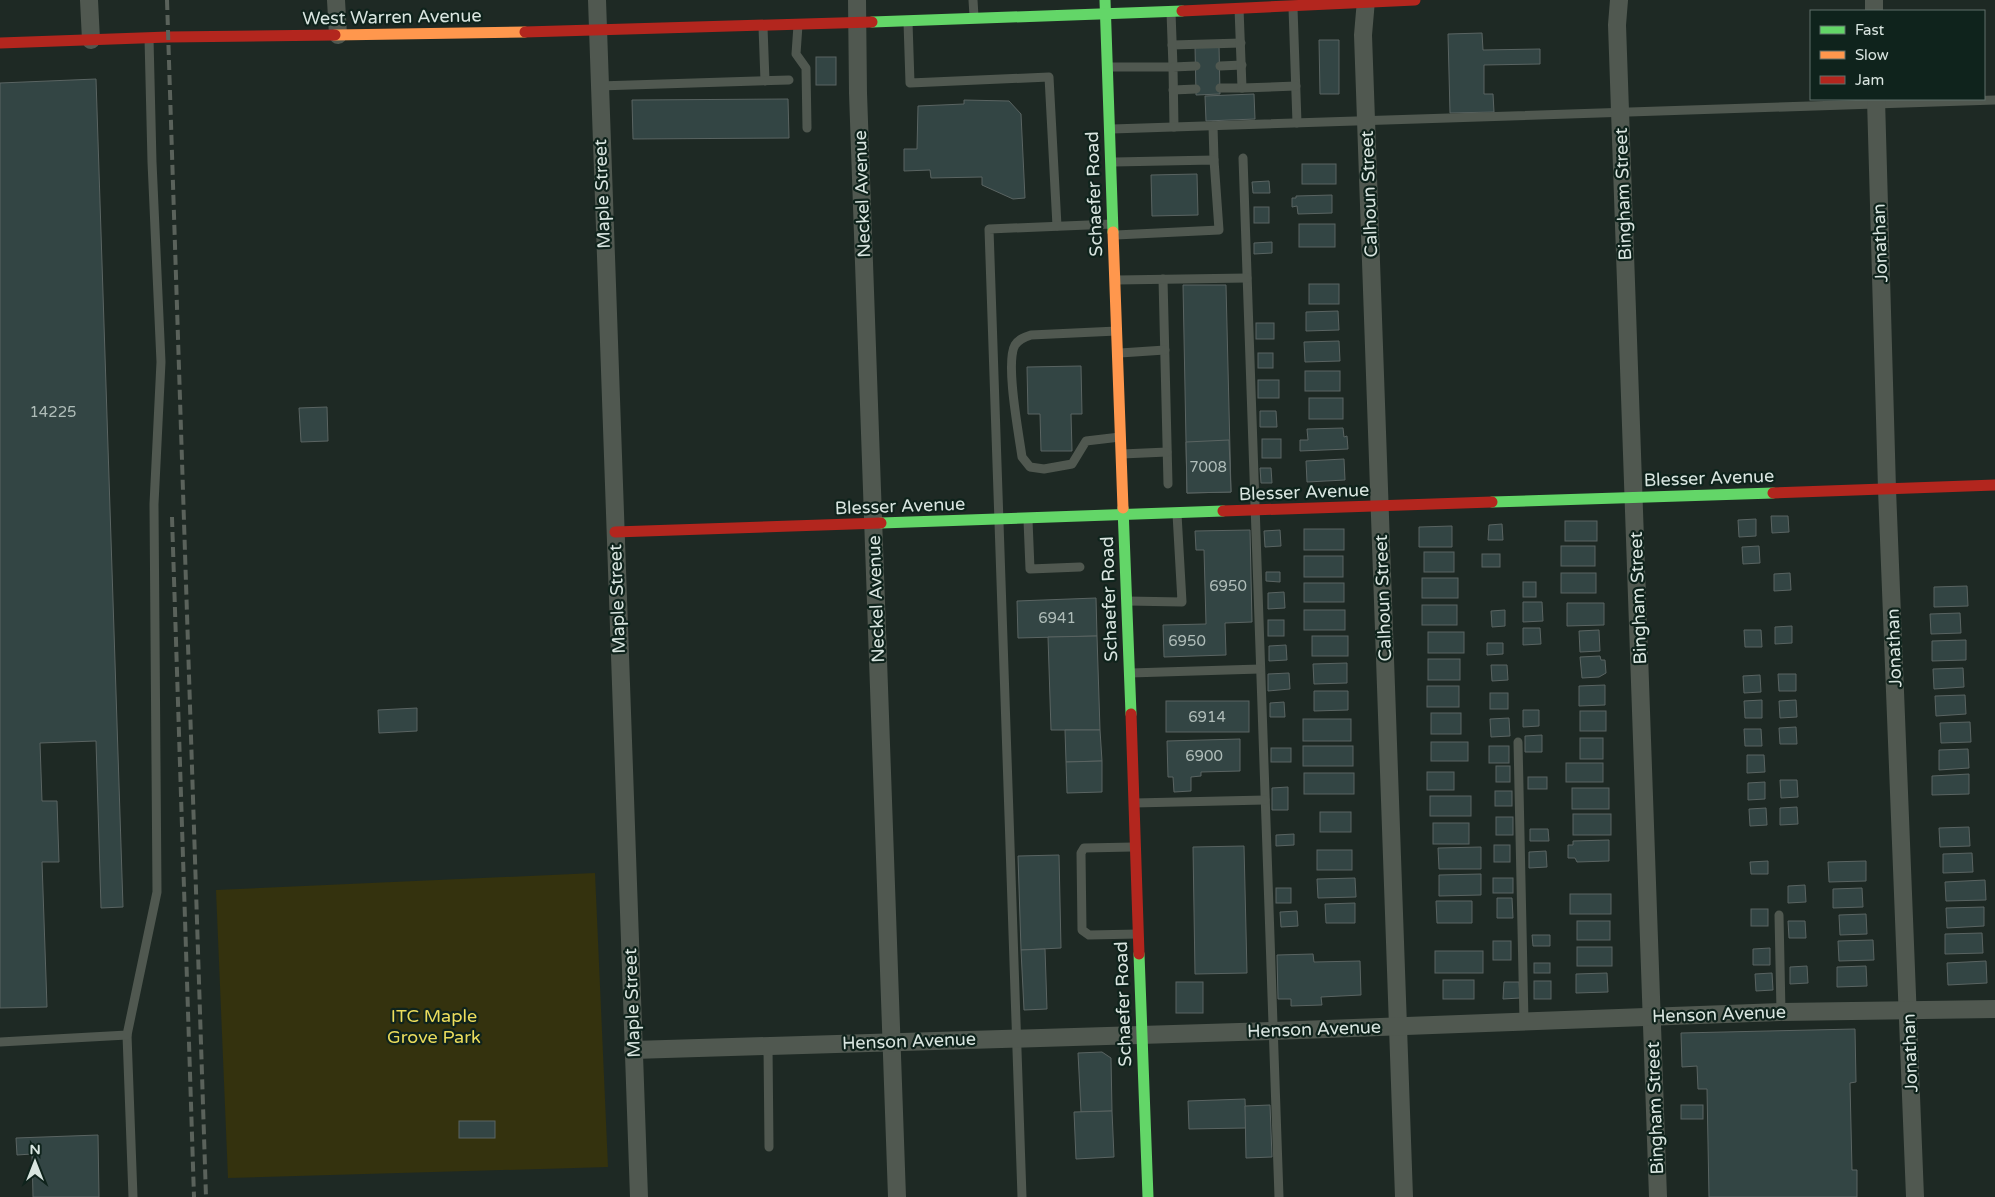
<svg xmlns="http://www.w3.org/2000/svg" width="1995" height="1197" viewBox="0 0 1995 1197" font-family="'Varela Round',sans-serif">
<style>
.green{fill:#34320e}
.building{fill:#334544;stroke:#5a6462}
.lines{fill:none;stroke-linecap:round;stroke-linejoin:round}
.lane{stroke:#505850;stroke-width:9}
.street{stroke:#505850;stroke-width:18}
.fast{stroke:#63d668;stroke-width:11}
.slow{stroke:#ff974d;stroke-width:11}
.jam{stroke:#b3261e;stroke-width:11}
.rail{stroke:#5a625b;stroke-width:4;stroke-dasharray:10 5;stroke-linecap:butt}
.labels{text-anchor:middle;stroke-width:4.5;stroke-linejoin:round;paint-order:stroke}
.number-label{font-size:15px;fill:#b0bdb9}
.street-label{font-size:18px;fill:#d9e5e0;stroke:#0f231c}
.park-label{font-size:18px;fill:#ecdd5c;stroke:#0f231c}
</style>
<rect width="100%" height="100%" fill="#1e2924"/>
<path class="green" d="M595,873l13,294 -380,11 -12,-288z"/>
<g class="building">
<path d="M1482,33l1,17 57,-1v15l-56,1v29h9l1,18 -44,1 -2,-79z"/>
<path d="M1319,40h20v54h-19z"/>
<path d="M1219,45l1,49 -24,1 -1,-49z"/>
<rect x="816" y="57" width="20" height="28"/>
<path d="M96,79l27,828 -22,1 -5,-167 -56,2 2,58h15l2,61h-17l5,145 -47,1v-925z"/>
<path d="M1254,94l1,25 -49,2 -1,-25z"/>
<path d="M788,99l1,39 -156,1 -1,-39z"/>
<path d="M964,100l45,1 12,13 4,84 -12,1 -31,-14v-8l-51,1 -1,-8 -26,1v-22h13l1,-43 46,-2z"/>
<rect x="1302" y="164" width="34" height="20"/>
<path d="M1197,174l1,41 -46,1 -1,-41z"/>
<path d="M1269,181l1,12h-17l-1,-11z"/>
<path d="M1332,195v18l-34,1 -1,-8 -5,1v-9h4v-2z"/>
<rect x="1254" y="207" width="15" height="16"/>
<rect x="1299" y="224" width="36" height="23"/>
<path d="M1272,242v11l-18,1v-11z"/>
<rect x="1309" y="284" width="30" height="20"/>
<path d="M1183,285h43l5,207 -44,1z"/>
<path d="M1338,311l1,19 -33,1v-19z"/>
<rect x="1256" y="323" width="18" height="16"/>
<path d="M1339,341l1,20 -35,1 -1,-20z"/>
<rect x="1258" y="353" width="15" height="15"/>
<path d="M1081,366l1,48h-11l1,37h-31l-1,-37h-12l-1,-47z"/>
<rect x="1305" y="371" width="35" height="20"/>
<rect x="1258" y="380" width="21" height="18"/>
<rect x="1309" y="398" width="34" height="21"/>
<path d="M327,407l1,34 -27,1 -2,-34z"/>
<path d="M1260,411h16l1,16h-17z"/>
<path d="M1343,428l1,9 3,-1 1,13 -48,2v-11h8l-1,-11z"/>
<rect x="1262" y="439" width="19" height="19"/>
<path d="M1229,440l2,52 -44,1 -1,-51z"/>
<path d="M1344,459l1,21 -38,2 -1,-21z"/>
<path d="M1260,468h11l1,15h-11z"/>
<path d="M1771,516h17l1,16 -17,1z"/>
<path d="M1756,519v17l-17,1 -1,-17z"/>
<rect x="1565" y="521" width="32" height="20"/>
<path d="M1502,524l1,16h-15l1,-15z"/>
<path d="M1452,526v21h-33v-20z"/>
<rect x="1304" y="529" width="40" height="21"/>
<path d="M1250,530l2,92 -27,1 1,32 -62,2 -1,-32 43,-1 -2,-74h-8l-1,-19z"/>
<path d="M1280,530l1,16 -16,1 -1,-16z"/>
<rect x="1561" y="546" width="34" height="20"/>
<path d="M1759,546l1,17 -17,1 -1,-17z"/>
<rect x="1424" y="552" width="30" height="20"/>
<rect x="1482" y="554" width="18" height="13"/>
<rect x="1304" y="556" width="39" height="21"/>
<path d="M1266,572h14v10l-14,-1z"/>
<rect x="1561" y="573" width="35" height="20"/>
<path d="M1790,573l1,17 -17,1v-17z"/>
<rect x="1422" y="578" width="36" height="20"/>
<rect x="1523" y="582" width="13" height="15"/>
<rect x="1304" y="583" width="40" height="19"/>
<path d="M1967,586l1,20 -34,1v-20z"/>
<path d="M1284,592l1,16 -17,1v-16z"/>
<path d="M1096,598l1,38 -79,2 -1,-37z"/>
<path d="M1523,602h19l1,19 -20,1z"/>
<path d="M1567,603h37v22l-37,1z"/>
<rect x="1422" y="605" width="35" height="20"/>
<rect x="1304" y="610" width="41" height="20"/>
<path d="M1505,610v16l-13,1 -1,-16z"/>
<path d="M1960,613l1,20 -30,1 -1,-20z"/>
<rect x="1268" y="620" width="16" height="16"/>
<path d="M1792,626v17l-17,1v-17z"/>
<path d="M1523,628h17l1,16 -18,1z"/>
<path d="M1599,630l1,21 -20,1 -1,-21z"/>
<path d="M1744,630h17l1,17h-17z"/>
<rect x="1428" y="632" width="36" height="21"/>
<path d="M1097,636l3,94h-49l-3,-93z"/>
<rect x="1312" y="636" width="36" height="20"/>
<path d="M1966,640v20l-34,1v-20z"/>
<path d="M1487,643h16v11l-16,1z"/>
<path d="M1286,645l1,15 -18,1v-15z"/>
<path d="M1600,656l1,4h4l1,13 -7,4 -17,1 -2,-21z"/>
<rect x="1428" y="659" width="32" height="21"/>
<path d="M1347,663v20l-33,1 -1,-20z"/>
<path d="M1491,665h16l1,15 -16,1z"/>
<path d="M1963,668l1,19 -30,2 -1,-20z"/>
<path d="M1289,673l1,16 -22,2v-17z"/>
<path d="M1778,674h18v17h-17z"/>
<path d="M1760,675l1,17 -17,1 -1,-17z"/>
<path d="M1605,685v20l-26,1v-20z"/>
<rect x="1427" y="686" width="32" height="21"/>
<path d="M1314,691h34v19l-34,1z"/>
<rect x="1490" y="693" width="18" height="16"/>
<path d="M1965,695l1,19 -30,2 -1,-20z"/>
<path d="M1762,700v18h-17l-1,-17z"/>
<path d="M1796,700l1,17 -17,1 -1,-17z"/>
<rect x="1166" y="701" width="83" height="31"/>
<path d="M1284,702l1,15h-15v-14z"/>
<path d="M417,708v23l-38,2 -1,-23z"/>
<path d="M1523,710h16v16l-16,1z"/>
<rect x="1580" y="711" width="26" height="20"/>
<rect x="1431" y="713" width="30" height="21"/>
<path d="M1509,718l1,18 -19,1 -1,-18z"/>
<rect x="1303" y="719" width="48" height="22"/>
<path d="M1970,722l1,20 -30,1 -1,-20z"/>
<path d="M1796,727l1,17h-17l-1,-16z"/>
<path d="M1744,729h17l1,17h-17z"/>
<path d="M1065,730h35l2,31 -36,1z"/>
<path d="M1542,735v17h-17v-16z"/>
<rect x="1580" y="738" width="23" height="21"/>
<path d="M1240,739v32l-39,1v4l-10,1v14l-17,1 -1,-15h-5l-1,-36z"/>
<rect x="1431" y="742" width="37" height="19"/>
<rect x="1303" y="746" width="50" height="20"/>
<rect x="1489" y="746" width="20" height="17"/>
<rect x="1271" y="748" width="20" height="14"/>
<path d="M1968,749l1,19 -30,2v-20z"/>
<path d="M1747,755h17l1,17 -18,1z"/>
<path d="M1102,761v31l-35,1 -1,-31z"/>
<rect x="1566" y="763" width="37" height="19"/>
<rect x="1496" y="766" width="14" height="16"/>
<rect x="1427" y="772" width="27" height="18"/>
<rect x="1304" y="773" width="50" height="21"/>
<path d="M1969,774v20l-37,1v-19z"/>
<rect x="1528" y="777" width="19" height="12"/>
<path d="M1780,780h17l1,17 -17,1z"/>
<path d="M1765,782v17l-17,1v-17z"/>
<path d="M1288,787v23h-16v-22z"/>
<rect x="1572" y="788" width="37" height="21"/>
<rect x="1495" y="791" width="17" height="15"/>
<rect x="1430" y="796" width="41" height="20"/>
<path d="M1797,807l1,17 -18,1v-17z"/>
<path d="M1766,808l1,17 -17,1 -1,-17z"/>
<rect x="1320" y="812" width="31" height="20"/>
<rect x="1573" y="814" width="38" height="21"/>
<rect x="1496" y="817" width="17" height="18"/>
<rect x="1433" y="823" width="36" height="21"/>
<path d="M1969,827l1,19 -30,1 -1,-19z"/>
<path d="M1530,829h18l1,12h-19z"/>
<path d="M1294,834v11l-18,1v-11z"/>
<path d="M1609,840v21l-32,1 -2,-4h-7v-13h5v-4z"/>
<rect x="1494" y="845" width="16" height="17"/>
<path d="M1244,846l3,127 -52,1 -2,-127z"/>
<path d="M1481,847v22h-42l-1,-21z"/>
<rect x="1317" y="850" width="35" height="20"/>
<path d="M1546,851l1,16 -18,1v-16z"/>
<path d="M1972,853l1,19 -30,1v-19z"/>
<path d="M1059,855l2,93 -40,2 -3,-94z"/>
<path d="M1768,861v13h-17l-1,-12z"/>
<path d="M1866,861v20l-37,1 -1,-20z"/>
<path d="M1481,874v21l-42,1v-21z"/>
<path d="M1355,878l1,19 -38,1 -1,-19z"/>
<rect x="1493" y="878" width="20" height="15"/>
<path d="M1985,880l1,20 -40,1 -1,-19z"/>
<path d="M1805,885l1,17 -18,1v-17z"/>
<rect x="1276" y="888" width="15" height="15"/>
<path d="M1862,888l1,19 -30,1v-19z"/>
<rect x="1570" y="894" width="41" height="20"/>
<path d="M1497,898h15l1,20h-16z"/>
<path d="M1436,901h36v22h-35z"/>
<path d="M1355,903v20h-29l-1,-19z"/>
<path d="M1984,907v19l-37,2 -1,-20z"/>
<rect x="1751" y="909" width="17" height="17"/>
<path d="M1297,911l1,15 -17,1 -1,-15z"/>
<path d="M1866,914l1,20 -27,1 -1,-20z"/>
<rect x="1577" y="921" width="33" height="19"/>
<path d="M1788,921h17l1,17h-17z"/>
<path d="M1982,933l1,20 -38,1v-20z"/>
<path d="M1532,935h18v11h-17z"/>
<path d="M1873,940l1,20 -35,1 -1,-20z"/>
<rect x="1493" y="941" width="18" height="19"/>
<rect x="1577" y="947" width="35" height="19"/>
<path d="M1770,948v17h-17v-16z"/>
<path d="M1045,949l2,60 -23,1 -3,-60z"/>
<rect x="1435" y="951" width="48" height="22"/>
<path d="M1313,954l1,8 46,-1 1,34 -40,2 1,8 -31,1v-7h-13l-1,-44z"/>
<path d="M1986,961l1,22 -39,2 -1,-22z"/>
<rect x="1534" y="963" width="16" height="10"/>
<path d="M1807,966l1,17 -18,1v-17z"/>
<path d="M1866,966l1,20 -30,1v-20z"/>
<path d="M1607,973l1,19 -32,1v-19z"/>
<path d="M1772,973l1,17 -17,1 -1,-17z"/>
<rect x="1443" y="980" width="31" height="19"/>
<rect x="1534" y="981" width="17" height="18"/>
<rect x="1176" y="982" width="27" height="31"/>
<path d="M1504,982h15l1,16 -17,1z"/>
<path d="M1855,1029l1,53 -6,1 2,87h5v27h-148l-2,-108h-9l-1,-23 -15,1 -1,-34z"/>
<path d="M1102,1052l9,6 1,53 -31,1 -3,-59z"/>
<path d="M1245,1099l1,29 -57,1 -1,-28z"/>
<path d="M1270,1105l2,52 -26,1 -1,-52z"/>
<rect x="1681" y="1105" width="22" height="14"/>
<path d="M1112,1111l2,46 -38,2 -2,-47z"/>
<rect x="459" y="1121" width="36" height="17"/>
<path d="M98,1135l1,62h-66l-1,-43 -15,1 -1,-17z"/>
</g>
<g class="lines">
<g class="lane">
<path d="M973,0l1,16"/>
<path d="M1293,8l4,115"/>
<path d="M908,22l2,61 139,-6 8,149"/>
<path d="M798,25l-2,29 10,14 1,60"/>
<path d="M763,27l2,54"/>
<path d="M1172,45l69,-2"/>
<path d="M1220,66l22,-1"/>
<path d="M1108,67h65l-2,-55"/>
<path d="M599,86l190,-6"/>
<path d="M1220,88h22l-3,-80"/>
<path d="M1242,88l54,-2"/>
<path d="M1173,90l23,-1"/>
<path d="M1213,126l1,34"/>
<path d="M1174,127l-1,-60 23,-1"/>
<path d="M1112,129l883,-29"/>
<path d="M1243,158l36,1039"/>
<path d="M1114,162l100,-2 5,70 -103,5"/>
<path d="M1163,279l5,205"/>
<path d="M1117,280l130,-2"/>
<path d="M1117,331l-86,4c-6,2 -12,4 -16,10 -10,17 4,90 7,112l8,10 14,2 28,-5 14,-23 34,-4"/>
<path d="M1120,353l45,-3"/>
<path d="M1122,454l45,-2"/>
<path d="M1028,520l2,49 50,-2"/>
<path d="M1127,601l55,1 -5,-88"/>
<path d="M1130,673l130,-4"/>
<path d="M1518,742l6,279"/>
<path d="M1134,803l131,-3"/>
<path d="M1133,847l-49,1 -3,5 1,77 7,5 49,-1"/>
<path d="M1779,915l2,97"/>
<path d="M127,1035l6,162"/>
<path d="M0,1042l127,-7 30,-143 -3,-388 7,-142 -9,-200 -3,-124"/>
<path d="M768,1046l1,101"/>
<path d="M1022,1197l-33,-968 123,-5"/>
</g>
<g class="street">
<path d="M89,0l2,40"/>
<path d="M336,0l2,35"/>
<path d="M597,0l42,1197"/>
<path d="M857,0l1,93 39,1104"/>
<path d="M1366,0l-3,35 41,1162"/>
<path d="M1619,0l-2,25 41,1172"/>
<path d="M1874,0v11"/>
<path d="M1876,99l11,390 28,708"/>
<path d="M633,1050l640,-19 508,-19 214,-3"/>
</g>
<g class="fast">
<path d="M1105,0l8,232"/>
<path d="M872,22l310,-11"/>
<path d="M1492,502l281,-9"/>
<path d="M1123,508l8,206"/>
<path d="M881,523l342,-12"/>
<path d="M1139,954l9,243"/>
</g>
<g class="slow">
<path d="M335,35l190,-3"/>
<path d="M1113,232l10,276"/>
</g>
<g class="jam">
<path d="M1182,11l233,-11"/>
<path d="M525,32l347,-10"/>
<path d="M0,43l168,-6 167,-2"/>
<path d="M1773,493l222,-8"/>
<path d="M1223,511l269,-9"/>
<path d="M615,532l266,-9"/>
<path d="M1131,714l8,240"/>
</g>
<g class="rail">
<path d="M167,0l39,1197"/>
<path d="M172,517l22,680"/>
</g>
</g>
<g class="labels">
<g class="number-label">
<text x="53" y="417">14225</text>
<text x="1208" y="472">7008</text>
<text x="1228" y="591">6950</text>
<text x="1057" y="623">6941</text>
<text x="1187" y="646">6950</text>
<text x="1207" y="722">6914</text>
<text x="1204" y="761">6900</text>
</g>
<g class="street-label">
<text transform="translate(392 17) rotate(-1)" y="6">West Warren Avenue</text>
<text transform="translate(602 194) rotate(-92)" y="6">Maple Street</text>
<text transform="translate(862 194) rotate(-92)" y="6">Neckel Avenue</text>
<text transform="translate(1094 194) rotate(-92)" y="6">Schaefer Road</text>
<text transform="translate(1369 194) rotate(-92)" y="6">Calhoun Street</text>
<text transform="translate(1623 194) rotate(-92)" y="6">Bingham Street</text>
<text transform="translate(1880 243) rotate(-92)" y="6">Jonathan</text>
<text transform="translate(1709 478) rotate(-2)" y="6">Blesser Avenue</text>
<text transform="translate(1304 492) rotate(-2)" y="6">Blesser Avenue</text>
<text transform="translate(900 506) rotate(-2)" y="6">Blesser Avenue</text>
<text transform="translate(1383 598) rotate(-92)" y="6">Calhoun Street</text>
<text transform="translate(1638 598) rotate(-92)" y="6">Bingham Street</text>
<text transform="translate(617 599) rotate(-92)" y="6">Maple Street</text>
<text transform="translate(876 599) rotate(-92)" y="6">Neckel Avenue</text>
<text transform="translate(1109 599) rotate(-92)" y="6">Schaefer Road</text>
<text transform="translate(1894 648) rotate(-92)" y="6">Jonathan</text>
<text transform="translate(632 1003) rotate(-92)" y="6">Maple Street</text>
<text transform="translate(1123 1004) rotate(-92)" y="6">Schaefer Road</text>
<text transform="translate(1719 1014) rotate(-2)" y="6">Henson Avenue</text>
<text transform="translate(1314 1029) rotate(-2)" y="6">Henson Avenue</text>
<text transform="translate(909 1041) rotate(-2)" y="6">Henson Avenue</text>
<text transform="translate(1910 1053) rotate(-92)" y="6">Jonathan</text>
<text transform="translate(1655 1108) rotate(-92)" y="6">Bingham Street</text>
</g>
<g class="park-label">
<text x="434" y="1022">ITC Maple<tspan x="434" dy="21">Grove Park</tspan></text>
</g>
</g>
<rect x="1810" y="10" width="175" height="90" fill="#0f231c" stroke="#60716a"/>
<rect x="1820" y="26" width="25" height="8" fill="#63d668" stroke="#60716a"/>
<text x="1855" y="35" font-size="15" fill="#d9e5e0">Fast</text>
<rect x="1820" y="51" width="25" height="8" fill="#ff974d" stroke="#60716a"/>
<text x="1855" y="60" font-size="15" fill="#d9e5e0">Slow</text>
<rect x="1820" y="76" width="25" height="8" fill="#b3261e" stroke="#60716a"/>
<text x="1855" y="85" font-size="15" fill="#d9e5e0">Jam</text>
<g transform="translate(35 1162)" stroke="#0f231c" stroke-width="4" paint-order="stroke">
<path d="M0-4L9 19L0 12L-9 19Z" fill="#d9e5e0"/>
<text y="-8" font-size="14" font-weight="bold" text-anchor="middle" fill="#d9e5e0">N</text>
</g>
</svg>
